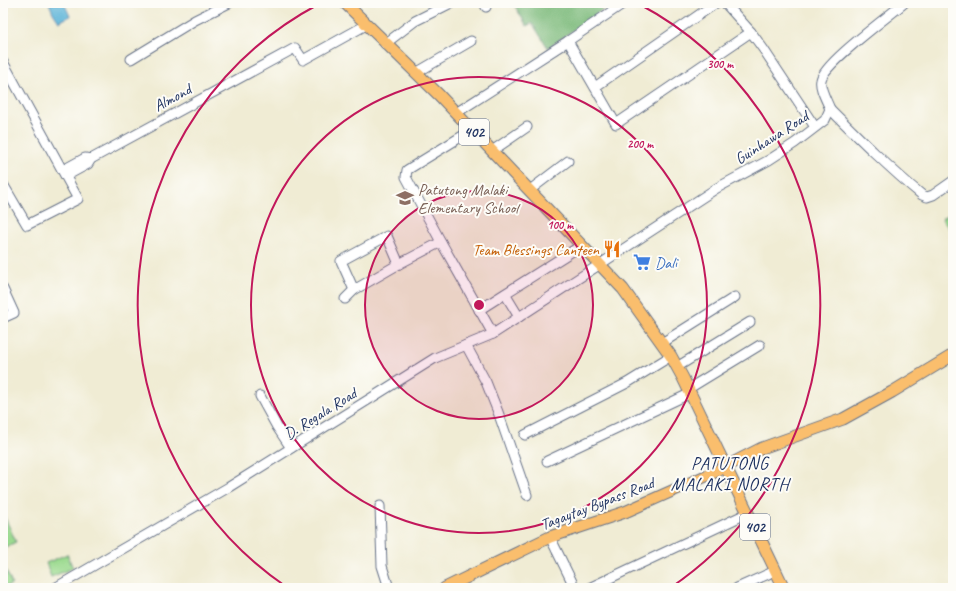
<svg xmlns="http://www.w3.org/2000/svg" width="956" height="591" viewBox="0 0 956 591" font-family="Caveat,sans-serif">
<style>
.green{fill:#9bda8f;stroke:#5b8476}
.forest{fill:#7cba7a;stroke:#4c746c}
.water{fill:#5bb4d8;stroke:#3b729b}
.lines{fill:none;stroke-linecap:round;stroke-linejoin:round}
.minor-casing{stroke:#667187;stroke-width:11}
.major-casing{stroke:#667187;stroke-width:13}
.minor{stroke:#fff;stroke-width:9}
.major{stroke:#fabe6d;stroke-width:11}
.ring{fill:none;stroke:#c2185b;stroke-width:2}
.labels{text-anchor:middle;stroke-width:4;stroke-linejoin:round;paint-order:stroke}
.shield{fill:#fdfcf7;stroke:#5f6c8c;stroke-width:1}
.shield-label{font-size:15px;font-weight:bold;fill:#1b2f5e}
.street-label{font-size:16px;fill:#1b2f5e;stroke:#fdfcf7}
.education-label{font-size:16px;fill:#785e54;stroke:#fdfcf7;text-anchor:start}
.food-label{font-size:16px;fill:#c56008;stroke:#fdfcf7;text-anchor:end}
.shop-label{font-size:16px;fill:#366cbe;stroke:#fdfcf7;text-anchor:start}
.quarter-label{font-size:18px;letter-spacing:1px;fill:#1b2f5e;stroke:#fdfcf7}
.centre{fill:#c2185b;stroke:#fdfcf7;stroke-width:2}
.ring-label{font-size:12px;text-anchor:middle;font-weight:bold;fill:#c2185b;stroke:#fdfcf7;stroke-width:4;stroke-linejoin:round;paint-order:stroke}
</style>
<rect width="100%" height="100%" fill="#fdfcf7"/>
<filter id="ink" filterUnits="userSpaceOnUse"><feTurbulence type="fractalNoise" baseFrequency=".025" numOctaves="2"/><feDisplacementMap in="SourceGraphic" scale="8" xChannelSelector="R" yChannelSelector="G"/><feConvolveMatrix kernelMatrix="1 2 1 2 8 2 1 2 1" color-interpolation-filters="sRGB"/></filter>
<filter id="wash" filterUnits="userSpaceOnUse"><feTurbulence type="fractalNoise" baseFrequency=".012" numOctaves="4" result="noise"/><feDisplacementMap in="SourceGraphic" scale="16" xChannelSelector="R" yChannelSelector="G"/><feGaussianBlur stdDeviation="0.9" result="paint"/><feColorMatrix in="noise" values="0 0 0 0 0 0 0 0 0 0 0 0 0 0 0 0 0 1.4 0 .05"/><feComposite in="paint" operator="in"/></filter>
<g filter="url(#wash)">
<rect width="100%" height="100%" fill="#f0ecd4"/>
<g class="green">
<path d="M953,211v23l-11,-15z"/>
<path d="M3,513l13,29 -13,6z"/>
<path d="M67,554l6,14 -22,9 -5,-14z"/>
<path d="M3,564l9,20 -8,4h-1z"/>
</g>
<path class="forest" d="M513,3h99l-64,45 -16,-25 -5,3z"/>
<path class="water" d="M49,3h15l6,13 -11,6 -6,-9z"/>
</g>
<g filter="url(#ink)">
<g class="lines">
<g class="minor-casing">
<g id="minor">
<path d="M484,3l2,4"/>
<path d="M725,3l26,29 13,18 51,77"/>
<path d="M568,41l48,83 135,-92"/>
<path d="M385,44l30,-23 36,-18"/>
<path d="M131,59l64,-39 34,-17"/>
<path d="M3,62l75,137 -51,26 -24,-41"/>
<path d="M416,73l55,-32"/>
<path d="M595,87l121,-84"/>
<path d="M830,109c30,30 59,59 92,86l5,2 6,-2 20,-14"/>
<path d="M456,113l112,-72 56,-38"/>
<path d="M472,130l-65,40 -1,7 35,65 52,92"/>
<path d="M492,151l35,-24"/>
<path d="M63,170l22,-12 6,1"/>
<path d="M66,176l22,-12 3,-5 204,-111 8,12 63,-35"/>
<path d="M530,190l38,-29"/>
<path d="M3,289l11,24 -11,5"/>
<path d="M354,290l-13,-29 46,-25 12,28"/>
<path d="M505,294l14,23"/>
<path d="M345,299l9,-9 45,-26 42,-22"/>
<path d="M479,310l103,-65"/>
<path d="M662,343l73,-46"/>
<path d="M466,345l20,37 12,30 29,83"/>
<path d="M677,367l73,-45"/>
<path d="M688,389l72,-44"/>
<path d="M260,396l17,31 14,21"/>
<path d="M525,435l102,-52 44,-27"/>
<path d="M547,461l144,-68"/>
<path d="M380,506l2,60 7,22"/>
<path d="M550,537l25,51"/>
<path d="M55,588l174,-101 206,-129 58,-24 224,-146 52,-28 26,-17 30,-23 5,-11c-3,-8 -11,-21 -9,-29 3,-17 67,-63 83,-77"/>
<path d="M589,588l159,-75"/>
<path d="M737,588l38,-17"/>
</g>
</g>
<g class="major-casing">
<g id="major">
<path d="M345,3l94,92 184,194 48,67 12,22 101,210"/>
<path d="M445,588l105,-51 75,-25 92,-41 45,-23 81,-29 49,-27 61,-37"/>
</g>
</g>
<use href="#minor" class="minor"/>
<use href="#major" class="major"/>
</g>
</g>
<circle cx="479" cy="305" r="114" fill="#c2185b" fill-opacity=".12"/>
<g class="ring">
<circle cx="479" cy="305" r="114"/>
<circle cx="479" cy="305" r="228"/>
<path d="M288 588A341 341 0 0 1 319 4M639 4A341 341 0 0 1 670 588"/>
</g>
<defs>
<g id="school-bare" transform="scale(1.38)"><path d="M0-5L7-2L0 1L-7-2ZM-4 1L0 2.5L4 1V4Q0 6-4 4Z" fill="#8d6e63" stroke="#fdfcf7" stroke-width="2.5" paint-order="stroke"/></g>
<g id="restaurant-bare" transform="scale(1.38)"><path d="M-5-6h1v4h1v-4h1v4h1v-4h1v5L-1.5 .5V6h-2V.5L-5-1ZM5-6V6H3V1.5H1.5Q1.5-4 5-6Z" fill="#e8710a" stroke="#fdfcf7" stroke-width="2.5" paint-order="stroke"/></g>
<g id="supermarket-bare" transform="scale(1.38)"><path d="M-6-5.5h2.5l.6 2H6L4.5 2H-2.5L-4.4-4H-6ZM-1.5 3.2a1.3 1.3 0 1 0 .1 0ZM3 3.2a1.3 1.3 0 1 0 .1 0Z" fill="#3f7fe0" stroke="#fdfcf7" stroke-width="2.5" paint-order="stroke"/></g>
</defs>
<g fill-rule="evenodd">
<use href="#school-bare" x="405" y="198"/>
<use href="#restaurant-bare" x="612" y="249"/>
<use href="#supermarket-bare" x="642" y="262"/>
</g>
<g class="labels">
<g class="shield">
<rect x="459" y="119" width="30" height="26" rx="3"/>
<rect x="740" y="514" width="30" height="26" rx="3"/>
</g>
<g class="shield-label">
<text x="474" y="137">402</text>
<text x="755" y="532">402</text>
</g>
<g class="street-label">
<text transform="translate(172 97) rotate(-29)" y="6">Almond</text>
<text transform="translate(771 137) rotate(-33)" y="6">Guinhawa Road</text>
<text transform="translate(320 413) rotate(-32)" y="6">D. Regala Road</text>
<text transform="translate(597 503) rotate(-21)" y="6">Tagaytay Bypass Road</text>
</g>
<g class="education-label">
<text x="418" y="195">Patutong Malaki<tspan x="418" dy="18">Elementary School</tspan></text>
</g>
<g class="food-label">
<text x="599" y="255">Team Blessings Canteen</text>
</g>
<g class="shop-label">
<text x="655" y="268">Dali</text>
</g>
<g class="quarter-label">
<text x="730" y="469">PATUTONG<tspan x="730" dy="21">MALAKI NORTH</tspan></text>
</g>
</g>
<circle cx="479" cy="305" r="6" class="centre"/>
<g class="ring-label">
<text x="720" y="68">300 m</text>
<text x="640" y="148">200 m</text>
<text x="560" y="229">100 m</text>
</g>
<rect width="956" height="591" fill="none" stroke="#fdfcf7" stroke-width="16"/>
</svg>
